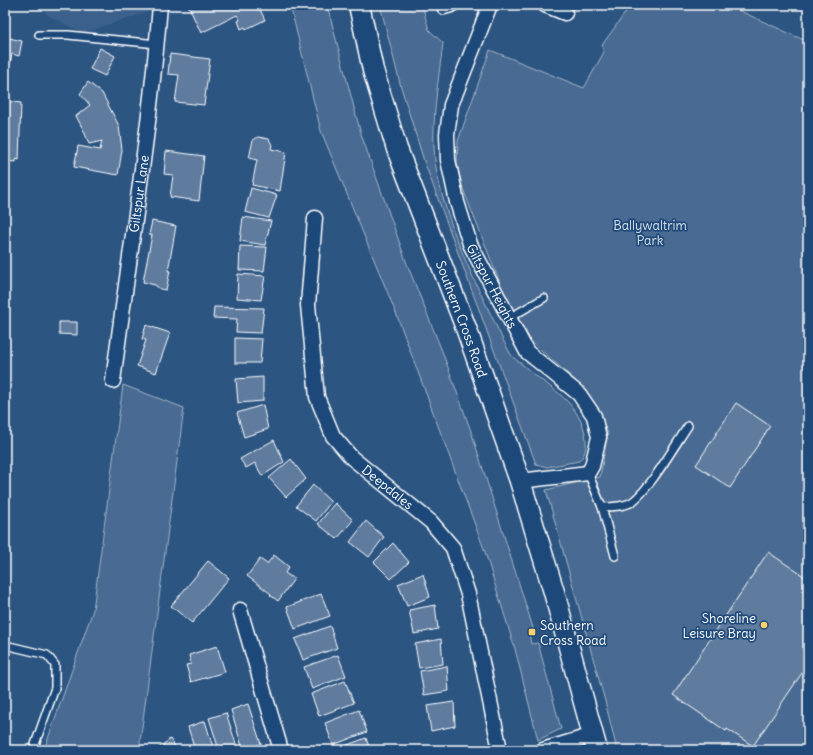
<svg xmlns="http://www.w3.org/2000/svg" width="813" height="755" viewBox="0 0 813 755" font-family="Delius,sans-serif">
<style>
.built{fill:#3b618b}
.green{fill:#486b92;stroke:#a4b5c8}
.building{fill:#5e7c9f;stroke:#fff}
.lines{fill:none;stroke-linecap:round;stroke-linejoin:round}
.service-casing{stroke:#fff;stroke-width:10}
.minor-casing{stroke:#fff;stroke-width:17}
.secondary-casing{stroke:#fff;stroke-width:23}
.service{stroke:#1f4a7a;stroke-width:7}
.minor{stroke:#1f4a7a;stroke-width:14}
.secondary{stroke:#1f4a7a;stroke-width:20}
.poi-dot{fill:#ffd166;stroke:#1f4a7a;stroke-width:1.5}
.labels{text-anchor:middle;stroke-width:3.5;stroke-linejoin:round;paint-order:stroke}
.street-label{font-size:13px;fill:#fff;stroke:#1f4a7a}
.park-label{font-size:13px;fill:#dae1e9;stroke:#1f4a7a}
.poi-label{font-size:13px;fill:#fff;stroke:#1f4a7a;text-anchor:end}
</style>
<rect width="100%" height="100%" fill="#2c5582"/>
<filter id="ink" filterUnits="userSpaceOnUse"><feTurbulence type="fractalNoise" baseFrequency=".025" numOctaves="2"/><feDisplacementMap in="SourceGraphic" scale="8" xChannelSelector="R" yChannelSelector="G"/><feConvolveMatrix kernelMatrix="1 2 1 2 8 2 1 2 1" color-interpolation-filters="sRGB"/></filter>
<g filter="url(#ink)">
<path class="built" d="M41,5h107v7l-65,21 -36,-18z"/>
<g class="green">
<path d="M290,5h37l34,129 46,130 35,87 29,80 63,200 -5,2 2,11 7,-1 23,86 -23,11 -23,-91 -31,-100 -88,-236 -75,-182z"/>
<path d="M380,5h42l7,25 14,13c-5,41 -14,90 -6,130 10,50 32,97 54,142 6,12 12,26 19,38 3,5 9,9 13,12 24,22 53,33 62,68 2,11 2,20 -6,28l-32,6 -11,-3 -112,-303 -23,-74z"/>
<path d="M631,5h96l81,37v708h-191l-12,-49 -59,-211 54,-13 8,-44 -22,-43 -55,-49 -27,-48 -41,-104 -6,-25 1,-23 32,-91 94,38 20,-36 -2,-7z"/>
<path d="M123,385l61,23 -45,342h-95l49,-140z"/>
</g>
<g class="building">
<path d="M188,5h70l7,15 -19,9 -1,-2 -4,2 -3,-8 2,-1 -3,-5 -36,18z"/>
<path d="M5,37l17,4 -3,15 -7,-2 -2,10 -5,-2z"/>
<path d="M100,48l15,8 -10,20 -15,-7z"/>
<path d="M170,54l40,5 -6,46 -29,-3 4,-27 -11,-1z"/>
<path d="M88,82l14,11 17,33 3,24 -4,25 -44,-8 4,-21 22,4 2,-9 -13,3 -5,-13 -8,-15 14,-11 -10,-11z"/>
<path d="M5,101l16,2 -2,57 -3,-1v3l-11,-1z"/>
<path d="M258,137l11,2 3,6 -1,4 15,3 -6,39 -28,-6 5,-25 -8,-2 4,-18z"/>
<path d="M166,151l38,5 -5,45 -29,-4 3,-22 -9,-1z"/>
<path d="M251,188l26,7 -8,23 -24,-6z"/>
<path d="M243,217l28,4 -6,24 -25,-4z"/>
<path d="M152,221l24,5 -8,45h2l-4,19 -6,-1 -5,-4 -12,-3 9,-47h-3z"/>
<path d="M240,246l27,1 -3,24 -25,-1z"/>
<path d="M238,274l27,2 -4,24 -24,-2z"/>
<path d="M214,307l50,1 -3,25 -25,-1 1,-13 -24,-1z"/>
<path d="M59,322h18v13l-18,-1z"/>
<path d="M146,325l24,8 -14,40 -19,-7 9,-26 -4,-1z"/>
<path d="M235,338l27,1 -2,24h-25z"/>
<path d="M263,377v24l-25,2 -2,-24z"/>
<path d="M736,403l34,23 -40,62 -34,-23z"/>
<path d="M263,405l5,24 -24,8 -7,-24z"/>
<path d="M274,440l10,22 -22,14 -7,-13 -9,5 -6,-9z"/>
<path d="M291,459l15,20 -20,18 -17,-19z"/>
<path d="M313,485l18,17 -15,19 -20,-15z"/>
<path d="M335,503l18,17 -16,19 -19,-15z"/>
<path d="M366,521l18,16 -15,20 -19,-15z"/>
<path d="M393,543l16,19 -18,17 -17,-17z"/>
<path d="M768,552l40,27v85l-55,82 -26,-17 -1,2 -53,-36z"/>
<path d="M274,555l15,12 -4,6 9,6 -16,22 -8,-6 1,-1 -24,-18 13,-17 7,5z"/>
<path d="M208,561l21,17 -37,45 -21,-17z"/>
<path d="M423,574l7,23 -23,9 -9,-22z"/>
<path d="M321,594l9,22 -35,13 -8,-22z"/>
<path d="M435,605l3,24 -24,5 -5,-24z"/>
<path d="M330,626l7,22 -34,12 -8,-21z"/>
<path d="M441,639l2,25 -24,4 -4,-24z"/>
<path d="M217,646l8,26 -34,10 -5,-17 5,-1 -2,-9z"/>
<path d="M338,655l8,21 -34,13 -8,-22z"/>
<path d="M447,666l2,25 -25,4 -4,-24z"/>
<path d="M345,681l9,22 -35,13 -8,-22z"/>
<path d="M454,702l1,24 -24,5 -4,-25z"/>
<path d="M248,704l13,40 -18,6 -12,-40z"/>
<path d="M359,710l8,22 -34,13 -8,-22z"/>
<path d="M226,713l12,37h-19l-10,-32z"/>
<path d="M205,721l9,29h-19l-7,-23z"/>
<path d="M366,738l4,12h-36z"/>
<path d="M170,739l8,11h-22z"/>
</g>
<g class="lines">
<g class="service-casing">
<g id="service">
<path d="M39,35h29l89,9"/>
<path d="M509,318l35,-20"/>
<path d="M588,473l14,34 13,49"/>
<path d="M602,507c9,0 20,0 28,-4 17,-9 45,-58 58,-77"/>
<path d="M5,645l42,10 8,10v23l-22,62"/>
</g>
</g>
<g class="minor-casing">
<g id="minor">
<path id="s1" d="M490,5l-39,100 -4,29 1,26 9,42 13,42 57,108 52,42 15,22 5,21 -7,29 -4,7 -68,8"/>
<path d="M545,5l20,8"/>
<path d="M444,7l7,-2"/>
<path id="s2" d="M315,218l-7,87 9,92 16,39 19,22 79,64 22,26 15,46 32,156"/>
<path id="s3" d="M113,381c16,-125 37,-250 47,-376"/>
<path d="M240,610l41,140"/>
<path d="M543,750l50,-15"/>
</g>
</g>
<g class="secondary-casing">
<g id="secondary">
<path id="s4" d="M359,5l14,65 24,79 69,179 54,153 34,111 43,158"/>
</g>
</g>
<use href="#service" class="service"/>
<use href="#minor" class="minor"/>
<use href="#secondary" class="secondary"/>
</g>
</g>
<g class="poi-dot">
<circle cx="764" cy="625" r="4"/>
<rect x="528" y="628" width="8" height="8" rx="2"/>
</g>
<g class="labels">
<g class="street-label">
<text dy="5" stroke="none"><textPath href="#s3" startOffset="189">Giltspur Lane</textPath></text>
<text dy="5" stroke="none"><textPath href="#s1" startOffset="297">Giltspur Heights</textPath></text>
<text dy="5" stroke="none"><textPath href="#s4" startOffset="331">Southern Cross Road</textPath></text>
<text dy="5" stroke="none"><textPath href="#s2" startOffset="297">Deepdales</textPath></text>
</g>
<g class="park-label">
<text x="650" y="230">Ballywaltrim<tspan x="650" dy="15">Park</tspan></text>
</g>
<g class="poi-label">
<text x="756" y="623">Shoreline<tspan x="756" dy="15">Leisure Bray</tspan></text>
<text x="540" y="630" text-anchor="start">Southern<tspan x="540" dy="15">Cross Road</tspan></text>
</g>
</g>
<rect width="813" height="755" fill="none" stroke="#1f4a7a" stroke-width="20"/>
<rect x="10" y="10" width="793" height="735" fill="none" stroke="#fff" stroke-width="1.5" filter="url(#ink)"/>
</svg>
